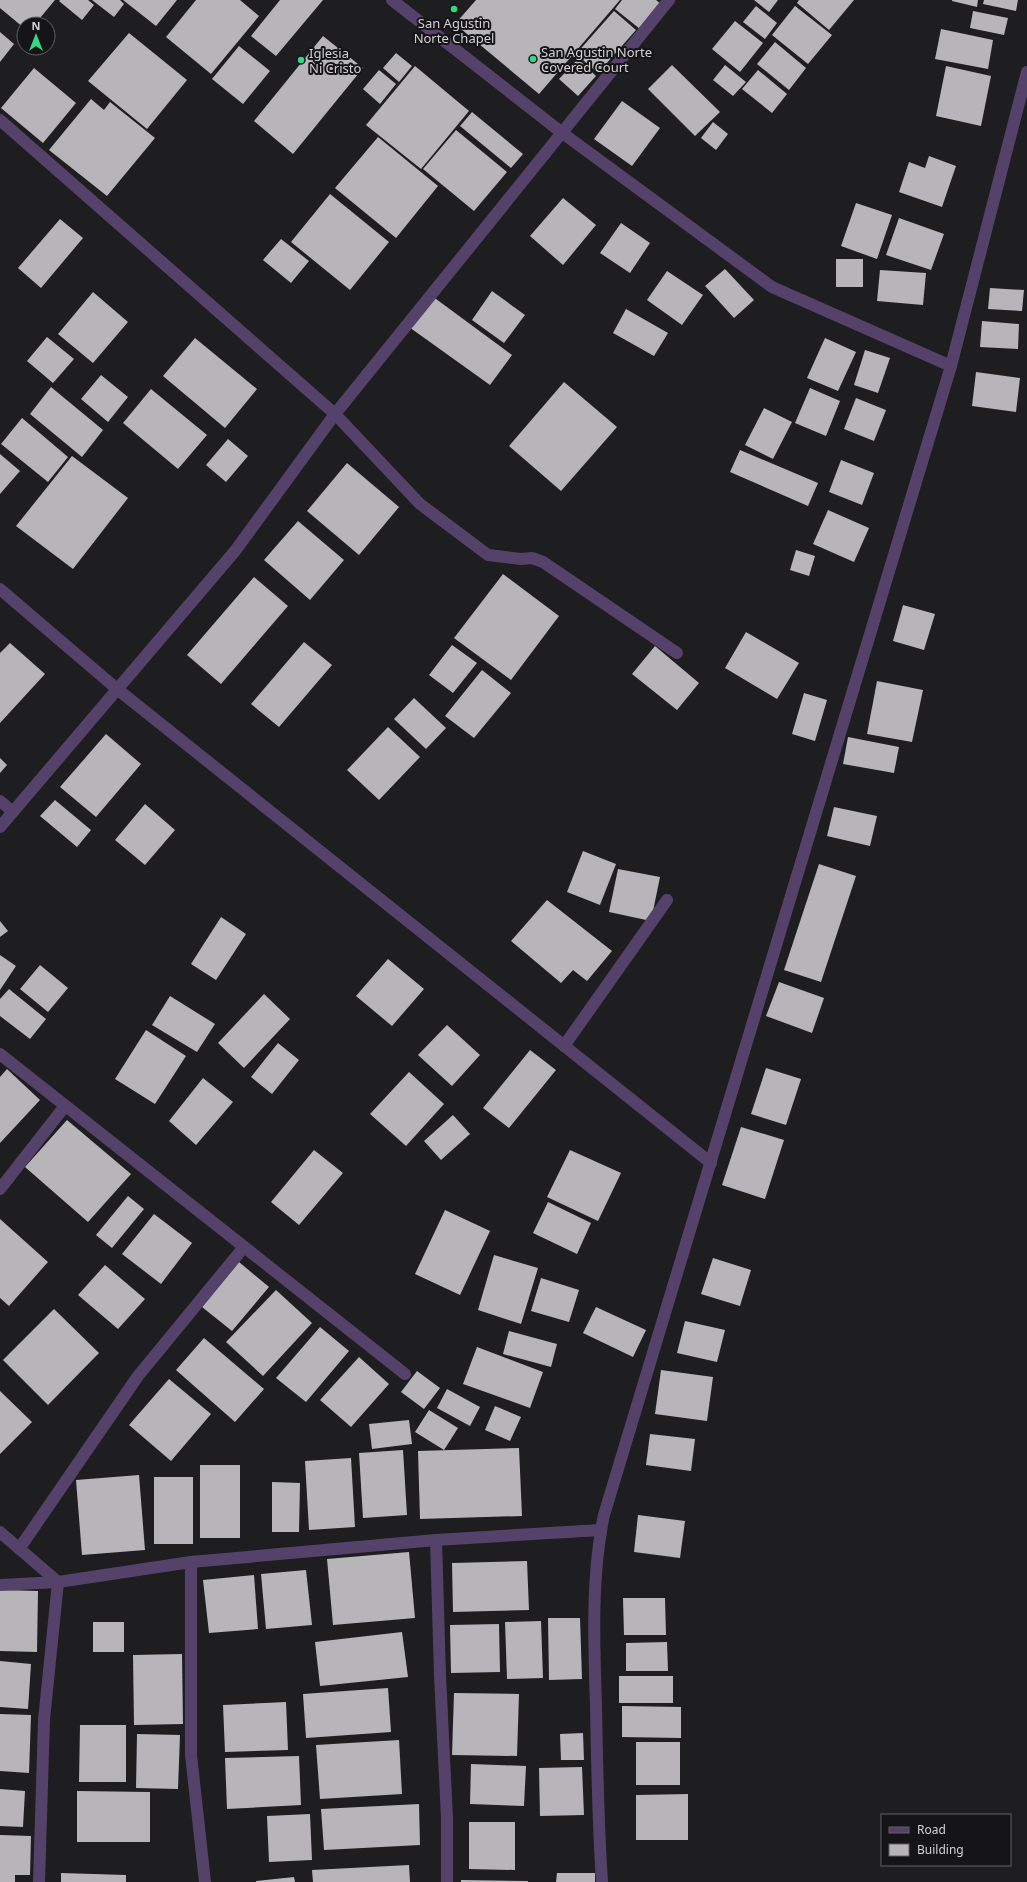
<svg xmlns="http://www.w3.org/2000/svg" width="1027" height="1882" viewBox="0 0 1027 1882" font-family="'Noto Sans',sans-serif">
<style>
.building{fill:#b7b5b9}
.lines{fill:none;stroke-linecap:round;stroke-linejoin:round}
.minor{stroke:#55426a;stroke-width:12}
.tertiary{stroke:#55426a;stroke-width:12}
.poi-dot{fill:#32d882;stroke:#151416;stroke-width:1.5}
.labels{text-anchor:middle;stroke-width:4;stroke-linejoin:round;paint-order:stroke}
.poi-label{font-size:13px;fill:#d2d1d3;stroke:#151416;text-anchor:start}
</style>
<rect width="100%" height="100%" fill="#1e1d20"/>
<g class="building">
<path d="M0,0h55l-20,24h-11v4l-24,-20z"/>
<path d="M60,0h28l6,5 -12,15 -23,-19z"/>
<path d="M92,0h28l4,4 -10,13z"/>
<path d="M123,0h54l-21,26z"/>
<path d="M196,0h44l19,16 -48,58 -45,-37z"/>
<path d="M280,0h43l-47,56 -25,-20z"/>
<path d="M476,0h144l-81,94 -84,-70z"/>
<path d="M622,0h34l5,4 -21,25 -25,-20z"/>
<path d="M754,0h24l-9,12z"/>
<path d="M799,0h55l-25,30 -32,-27z"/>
<path d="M952,0h26l-1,7 -25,-6z"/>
<path d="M984,0h34l-2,11 -33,-7z"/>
<path d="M756,6l21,17 -12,16 -22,-17z"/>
<path d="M795,6l37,29 -24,29 -36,-29z"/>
<path d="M614,11l22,19 -38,43 -22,-19z"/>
<path d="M973,11l35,7 -4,17 -34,-7z"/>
<path d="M735,21l28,22 -23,29 -28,-23z"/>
<path d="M941,29l52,11 -5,29 -53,-10z"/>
<path d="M0,32l14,12 -14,18z"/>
<path d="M129,33l58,47 -40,49 -59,-48z"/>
<path d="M323,36l40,32 -70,86 -39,-33z"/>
<path d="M775,42l31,26 -17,22 -32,-26z"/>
<path d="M239,46l31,25 -27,33 -31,-25z"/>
<path d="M396,53l16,13 -13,16 -16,-14z"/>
<path d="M578,59l18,17 -18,20 -19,-17z"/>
<path d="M672,65l48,47 -25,24 -47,-47z"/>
<path d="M725,65l21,17 -13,14 -20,-16z"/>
<path d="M415,66l54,45 -48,58 -55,-44z"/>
<path d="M946,66l45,10 -10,50 -45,-10z"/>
<path d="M34,68l42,35 -33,40 -42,-35z"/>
<path d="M379,70l17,14 -16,20 -17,-15z"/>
<path d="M758,70l29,24 -15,19 -30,-24z"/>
<path d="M91,99l13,11 6,-8 45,36 -48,58 -58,-46z"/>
<path d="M622,101l38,27 -28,38 -38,-27z"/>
<path d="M472,112l51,42 -12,14 -51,-42z"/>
<path d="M713,122l15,12 -12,16 -15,-12z"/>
<path d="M456,130l51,42 -33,39 -51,-42z"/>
<path d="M378,137l60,49 -42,52 -61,-50z"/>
<path d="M929,156l27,10 -14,41 -43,-15 10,-30 16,6z"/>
<path d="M330,194l59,48 -39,48 -59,-48z"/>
<path d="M563,198l33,27 -33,40 -33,-29z"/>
<path d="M856,203l36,12 -15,44 -36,-13z"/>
<path d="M899,218l45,16 -13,36 -45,-15z"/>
<path d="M60,219l23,19 -42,50 -23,-20z"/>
<path d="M621,223l29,20 -20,30 -30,-20z"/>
<path d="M281,239l28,22 -18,22 -28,-23z"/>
<rect x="836" y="259" width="27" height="28"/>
<path d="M725,269l29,31 -20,18 -29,-32z"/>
<path d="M880,270l46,3 -3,32 -46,-4z"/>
<path d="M667,271l36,24 -21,30 -35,-25z"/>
<path d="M990,288l34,2 -2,21 -34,-2z"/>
<path d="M492,291l33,24 -21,28 -32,-23z"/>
<path d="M93,292l35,30 -35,41 -35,-29z"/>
<path d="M432,296l80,59 -22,30 -81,-58z"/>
<path d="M626,309l42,24 -14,23 -41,-23z"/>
<path d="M982,321l37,3 -1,25 -38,-2z"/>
<path d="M47,337l27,22 -21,24 -26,-22z"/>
<path d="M195,338l62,51 -32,39 -62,-52z"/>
<path d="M825,338l31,14 -18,39 -31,-13z"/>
<path d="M865,350l25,8 -12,35 -24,-8z"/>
<path d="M976,372l44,6 -4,34 -44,-6z"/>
<path d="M101,375l27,22 -20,25 -27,-23z"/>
<path d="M564,382l53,45 -56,64 -52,-45z"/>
<path d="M51,387l52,43 -21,27 -52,-43z"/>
<path d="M810,388l30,13 -14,35 -31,-13z"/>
<path d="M151,389l56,46 -29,34 -55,-46z"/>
<path d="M856,398l30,12 -12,31 -30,-12z"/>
<path d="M764,408l28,14 -19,37 -28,-14z"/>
<path d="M22,418l46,39 -20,25 -47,-38z"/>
<path d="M228,439l20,17 -22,26 -20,-17z"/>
<path d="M740,450l78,33 -10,23 -78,-34z"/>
<path d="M0,454l20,17 -20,23z"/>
<path d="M72,456l56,42 -55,71 -57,-43z"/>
<path d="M841,460l33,13 -12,32 -33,-13z"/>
<path d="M347,463l52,44 -40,48 -52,-44z"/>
<path d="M828,510l41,18 -15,34 -41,-18z"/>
<path d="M298,521l46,39 -34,40 -46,-40z"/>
<path d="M796,550l19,6 -6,20 -19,-6z"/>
<path d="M503,574l56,42 -48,64 -57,-42z"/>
<path d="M254,577l34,29 -67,78 -34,-29z"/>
<path d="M903,605l32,9 -11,36 -31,-9z"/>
<path d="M746,632l53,31 -22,36 -52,-31z"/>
<path d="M304,642l28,23 -53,62 -28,-23z"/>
<path d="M10,643l35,31 -45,49v-70z"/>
<path d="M452,645l25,18 -24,30 -24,-18z"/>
<path d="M655,646l44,37 -22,27 -45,-36z"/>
<path d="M482,670l29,23 -37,45 -29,-22z"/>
<path d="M877,681l46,9 -11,52 -45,-8z"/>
<path d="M804,693l23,7 -12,41 -23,-7z"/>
<path d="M414,698l32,30 -20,21 -32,-30z"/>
<path d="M388,727l32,30 -41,43 -32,-30z"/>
<path d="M106,734l35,30 -45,53 -36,-30z"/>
<path d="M848,737l51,10 -5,26 -51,-9z"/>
<path d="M0,758l7,7 -7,8z"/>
<path d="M55,800l36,30 -14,17 -37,-31z"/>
<path d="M145,804l30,26 -30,35 -30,-25z"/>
<path d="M834,807l43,9 -7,30 -43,-10z"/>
<path d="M583,851l33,13 -16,41 -33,-13z"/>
<path d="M819,864l37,12 -35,106 -37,-12z"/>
<path d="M618,869l42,8 -9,44 -42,-9z"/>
<path d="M547,900l65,51 -25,30 -14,-11 -12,13 -50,-42z"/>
<path d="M221,917l25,17 -30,46 -25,-16z"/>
<path d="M0,921l8,10 -8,6z"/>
<path d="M0,955l16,11 -16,24z"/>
<path d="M388,959l36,30 -32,37 -36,-30z"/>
<path d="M40,965l28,23 -20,24 -28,-23z"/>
<path d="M779,982l45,16 -12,35 -46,-17z"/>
<path d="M9,989l37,30 -16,20 -30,-23v-17z"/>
<path d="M264,994l26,25 -46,49 -26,-25z"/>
<path d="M170,996l45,28 -18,28 -45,-27z"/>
<path d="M447,1025l33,30 -28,31 -34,-31z"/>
<path d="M146,1030l40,26 -31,48 -40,-25z"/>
<path d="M278,1043l21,17 -27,34 -21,-17z"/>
<path d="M530,1050l26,20 -47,58 -26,-20z"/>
<path d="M766,1068l35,11 -15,46 -35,-11z"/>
<path d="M7,1069l33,31 -40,43v-66z"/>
<path d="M409,1072l35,32 -38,42 -36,-32z"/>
<path d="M203,1078l30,24 -37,43 -27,-24z"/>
<path d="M453,1115l17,19 -29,26 -17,-19z"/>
<path d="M67,1120l64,54 -43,48 -63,-55z"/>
<path d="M741,1127l43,13 -19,59 -43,-14z"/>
<path d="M314,1150l29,23 -44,52 -28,-23z"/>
<path d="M570,1150l51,23 -23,48 -51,-24z"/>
<path d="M128,1196l16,13 -32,39 -16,-13z"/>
<path d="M548,1202l43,21 -14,31 -44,-21z"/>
<path d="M445,1210l45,21 -30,64 -45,-21z"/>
<path d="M154,1214l38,29 -31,41 -39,-30z"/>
<path d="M0,1219l48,43 -39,44 -9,-8z"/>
<path d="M494,1255l44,13 -17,56 -43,-14z"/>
<path d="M713,1258l38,12 -11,36 -39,-12z"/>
<path d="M239,1262l30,25 -37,44 -30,-24z"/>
<path d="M105,1265l40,34 -27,30 -40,-34z"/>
<path d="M541,1278l38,12 -10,32 -38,-11z"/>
<path d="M276,1290l36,33 -49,53 -37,-34z"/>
<path d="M596,1307l50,23 -13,27 -50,-24z"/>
<path d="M54,1309l45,44 -51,52 -45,-45z"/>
<path d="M685,1321l40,9 -8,32 -40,-9z"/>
<path d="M320,1327l29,24 -43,51 -30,-24z"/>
<path d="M509,1331l48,13 -6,23 -48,-13z"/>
<path d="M204,1338l60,51 -29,33 -59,-52z"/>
<path d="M477,1347l66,25 -13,36 -67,-24z"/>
<path d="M359,1357l30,27 -38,43 -31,-27z"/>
<path d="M661,1370l52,7 -6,44 -52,-7z"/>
<path d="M417,1371l23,17 -16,21 -23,-17z"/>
<path d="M169,1379l42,35 -40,47 -42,-36z"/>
<path d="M447,1389l33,18 -10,19 -33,-18z"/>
<path d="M0,1391l32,31 -32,32z"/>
<path d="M495,1406l26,11 -11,24 -25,-11z"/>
<path d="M429,1410l29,18 -14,22 -29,-18z"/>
<path d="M409,1420l3,24 -40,5 -3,-25z"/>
<path d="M650,1434l45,5 -4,32 -45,-6z"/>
<path d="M519,1448l3,68 -102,3 -2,-68z"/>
<path d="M403,1450l4,65 -44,3 -4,-65z"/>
<path d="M351,1458l4,69 -46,3 -4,-69z"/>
<rect x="200" y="1465" width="40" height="73"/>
<path d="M139,1475l6,75 -63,5 -6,-75z"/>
<rect x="154" y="1477" width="39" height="67"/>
<path d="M272,1482l28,1 -1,49h-27z"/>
<path d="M638,1515l47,6 -5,37 -46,-6z"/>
<path d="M409,1552l6,66 -82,7 -6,-66z"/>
<path d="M527,1561l2,49 -76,2 -1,-49z"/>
<path d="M306,1570l6,55 -46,4 -5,-55z"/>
<path d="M254,1575l4,54 -49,4 -6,-53z"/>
<path d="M0,1590l38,1 -1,61 -37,-1z"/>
<path d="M623,1598h42l1,37h-42z"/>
<path d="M548,1618h32l2,61 -33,1z"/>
<path d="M541,1621l2,57 -36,1 -2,-57z"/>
<rect x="93" y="1622" width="31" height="30"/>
<path d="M499,1624l1,48 -49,1 -1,-48z"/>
<path d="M402,1632l6,45 -88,9 -5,-44z"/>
<path d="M667,1642l1,29h-42v-28z"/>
<path d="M182,1654l1,70 -49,1 -1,-70z"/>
<path d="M0,1661l31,3 -3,45 -28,-2z"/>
<rect x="619" y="1676" width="54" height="27"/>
<path d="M388,1688l3,44 -85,6 -3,-44z"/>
<path d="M454,1693l65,1 -2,62 -65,-1z"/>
<path d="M286,1702l2,48 -63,2 -2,-47z"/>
<path d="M622,1706l59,1v31l-59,-1z"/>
<path d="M0,1714l31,1 -2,58 -29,-2z"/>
<path d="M80,1725h46v57h-47z"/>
<path d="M583,1733l1,27h-23l-1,-26z"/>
<path d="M137,1734l43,1 -2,54 -42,-1z"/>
<path d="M399,1740l3,54 -82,5 -4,-54z"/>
<rect x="636" y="1742" width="44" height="43"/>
<path d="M299,1756l2,49 -74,4 -2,-51z"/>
<path d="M471,1764l55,2 -2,40 -54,-2z"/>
<path d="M582,1767l2,48 -44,1 -1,-48z"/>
<path d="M0,1789l25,2 -2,36 -23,-1z"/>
<path d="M77,1791l73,1v50h-73z"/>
<path d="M688,1794v46h-52v-45z"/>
<path d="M419,1804l1,41 -96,5 -3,-41z"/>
<path d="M310,1814l2,46 -43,2 -2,-46z"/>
<path d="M469,1822h46v48l-46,-1z"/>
<path d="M0,1835l31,1 -1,39h-15v7h-15z"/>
<path d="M409,1865l1,17h-97l-1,-12z"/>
<path d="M61,1873l65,2v7h-65z"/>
<path d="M557,1873h38v9h-39z"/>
<path d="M294,1877l1,5h-39v-1z"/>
<path d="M461,1880l67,1v1h-67z"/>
</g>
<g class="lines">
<g class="minor">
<path d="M392,0l169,132 211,155 179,79"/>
<path d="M0,120l335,294 85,90 68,51 33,4 11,-1 11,4 134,91"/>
<path d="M0,589l117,100 594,474"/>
<path d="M0,801l13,11"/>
<path d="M0,827l235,-276 100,-137 334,-414"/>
<path d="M564,1046l103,-146"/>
<path d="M0,1054l405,320"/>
<path d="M0,1189l65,-83"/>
<path d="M0,1532l58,50 -14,138 -5,162"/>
<path d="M436,1540l4,135 7,143v64"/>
<path d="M19,1549l119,-173 106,-129"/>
<path d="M191,1562v193l14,127"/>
<path d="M0,1585l58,-3 133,-20 245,-22 164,-10"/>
</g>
<path class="tertiary" d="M602,1882c-4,-59 -5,-117 -6,-176 -2,-62 -5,-131 8,-191l347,-1149 76,-294"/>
</g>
<g class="poi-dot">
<circle cx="454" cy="9" r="4"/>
<circle cx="533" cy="59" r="4"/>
<circle cx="301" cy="60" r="4"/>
</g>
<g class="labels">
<g class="poi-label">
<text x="454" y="28" text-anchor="middle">San Agustin<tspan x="454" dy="15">Norte Chapel</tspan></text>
<text x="541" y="57">San Agustin Norte<tspan x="541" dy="15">Covered Court</tspan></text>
<text x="309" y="58">Iglesia<tspan x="309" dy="15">Ni Cristo</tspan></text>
</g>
</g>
<rect x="881" y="1814" width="130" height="52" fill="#151416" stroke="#616062"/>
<rect x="889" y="1827" width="20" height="6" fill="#55426a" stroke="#616062"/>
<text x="917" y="1834" font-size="12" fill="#d2d1d3">Road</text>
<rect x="889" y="1844" width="20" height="12" fill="#b7b5b9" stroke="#616062"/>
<text x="917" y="1854" font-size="12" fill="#d2d1d3">Building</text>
<g transform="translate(36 36)"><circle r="19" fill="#151416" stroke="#616062"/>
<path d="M0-3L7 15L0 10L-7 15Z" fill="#32d882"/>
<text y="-6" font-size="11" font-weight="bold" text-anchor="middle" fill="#d2d1d3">N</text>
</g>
</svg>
